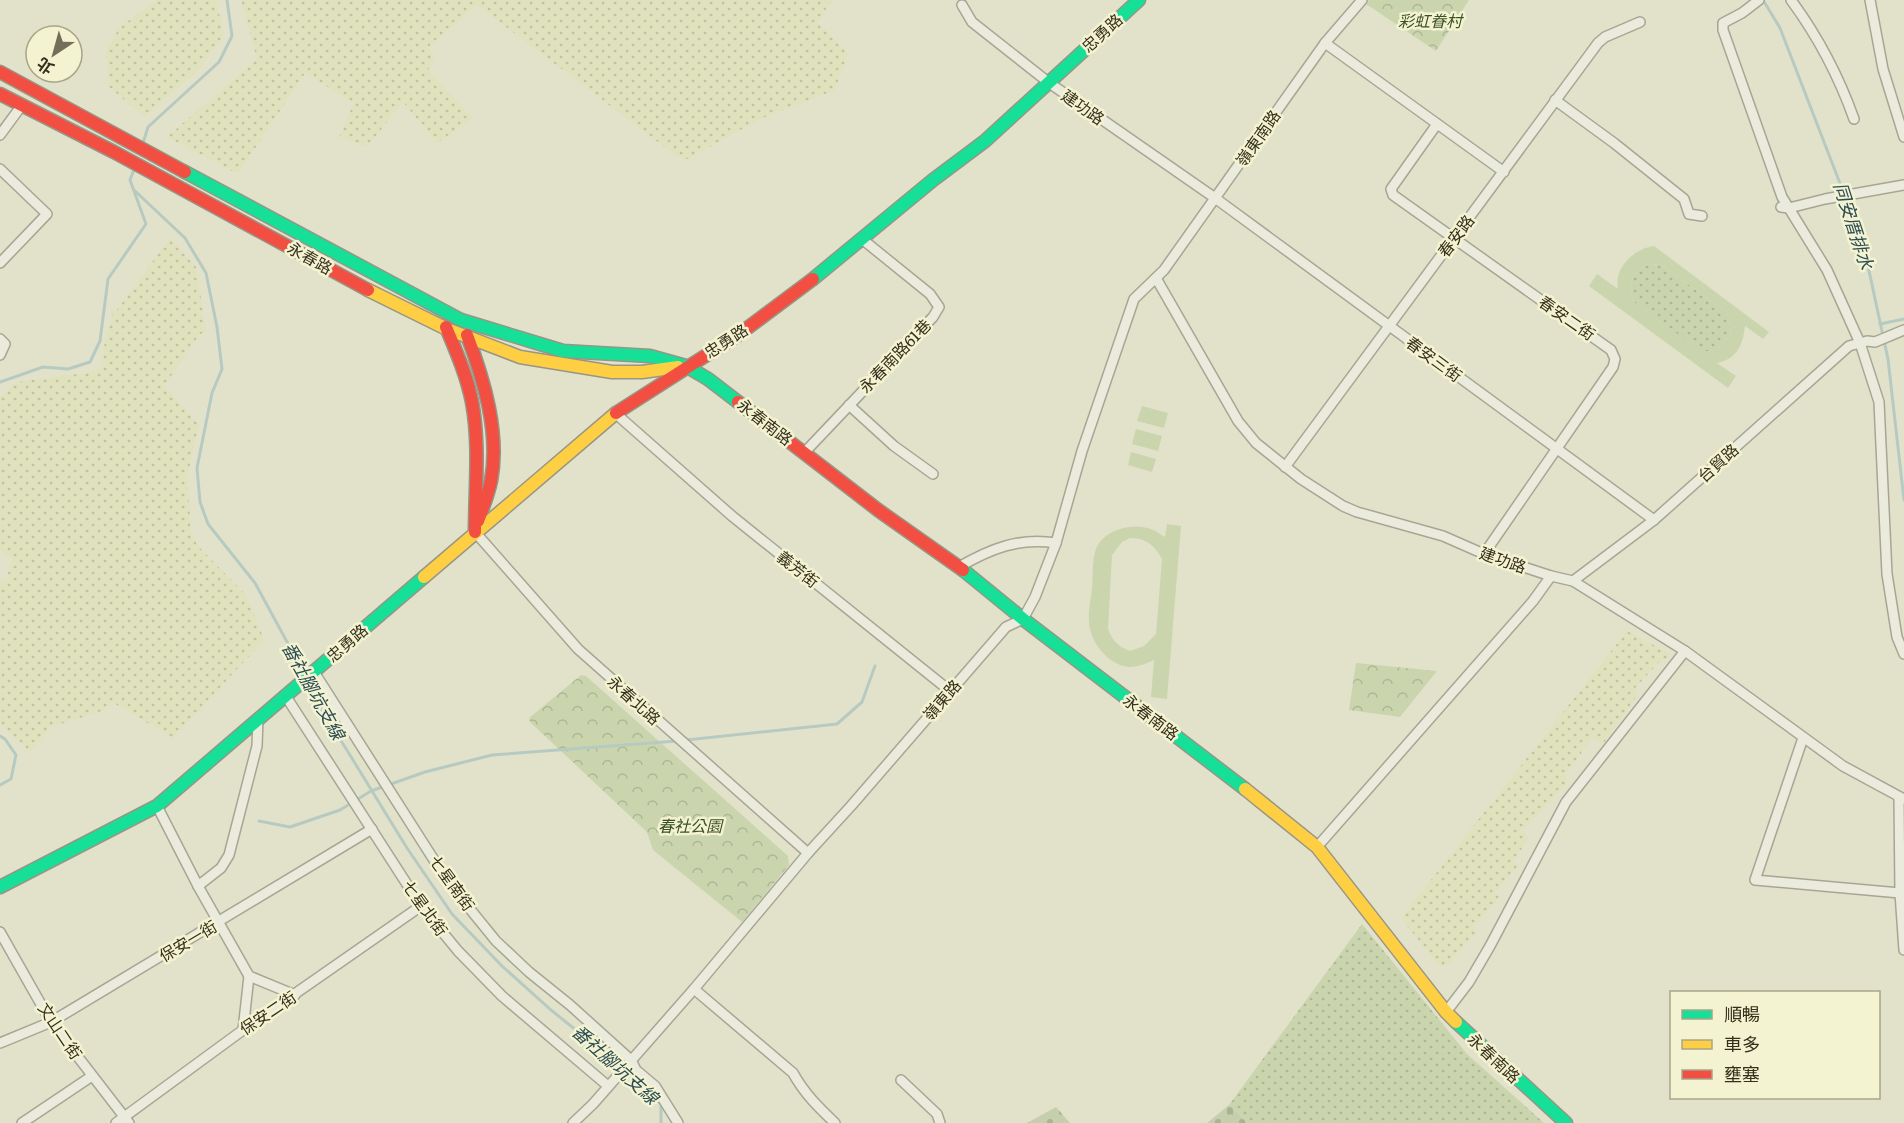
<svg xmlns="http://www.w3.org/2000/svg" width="1904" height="1123" viewBox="0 0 1904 1123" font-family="Literata,'Noto Sans TC',serif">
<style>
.farmland{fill:url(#farmland-dots)}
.grass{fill:url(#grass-dots)}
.forest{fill:url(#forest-crowns)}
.cemetery{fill:url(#cemetery-stones)}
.garden{fill:#cad5ae;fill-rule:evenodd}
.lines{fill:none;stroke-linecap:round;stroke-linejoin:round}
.stream{stroke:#b7cac2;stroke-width:3}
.street-casing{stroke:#a7a694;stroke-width:12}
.fast-casing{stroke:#979585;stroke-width:15}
.slow-casing{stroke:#979585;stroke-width:15}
.jam-casing{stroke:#979585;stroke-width:15}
.street{stroke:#eaeadd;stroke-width:9}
.fast{stroke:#16e098;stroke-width:12}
.slow{stroke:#ffcf43;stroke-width:12}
.jam{stroke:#f24e42;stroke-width:12}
.labels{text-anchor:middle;stroke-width:5;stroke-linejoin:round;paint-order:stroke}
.park-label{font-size:16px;font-style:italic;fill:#3b5124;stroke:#f4f3d1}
.street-label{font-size:16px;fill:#352f1d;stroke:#f4f3d1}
.water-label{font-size:18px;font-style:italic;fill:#2d4d55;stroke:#f4f3d1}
</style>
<defs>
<pattern id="farmland-dots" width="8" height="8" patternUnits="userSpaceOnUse" patternTransform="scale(1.5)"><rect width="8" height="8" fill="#dfe2bc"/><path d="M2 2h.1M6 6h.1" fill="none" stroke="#c0c2a1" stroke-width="1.8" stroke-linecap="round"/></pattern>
<pattern id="grass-dots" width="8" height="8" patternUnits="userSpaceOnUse" patternTransform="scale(1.5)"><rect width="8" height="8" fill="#cad5ae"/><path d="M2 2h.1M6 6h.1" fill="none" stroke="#aeb795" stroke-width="1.8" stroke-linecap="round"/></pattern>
<pattern id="forest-crowns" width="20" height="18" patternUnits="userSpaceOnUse" patternTransform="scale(1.5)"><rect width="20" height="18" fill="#cad5ae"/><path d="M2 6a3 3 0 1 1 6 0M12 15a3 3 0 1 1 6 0" fill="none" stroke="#aeb795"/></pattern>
<pattern id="cemetery-stones" width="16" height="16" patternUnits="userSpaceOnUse" patternTransform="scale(1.5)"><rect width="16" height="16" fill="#c6cfad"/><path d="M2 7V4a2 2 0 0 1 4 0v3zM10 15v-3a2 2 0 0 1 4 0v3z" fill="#abb294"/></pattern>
</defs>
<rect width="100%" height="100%" fill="#e2e2cb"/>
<g class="farmland">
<path d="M157,0h59l8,35 -27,37 -45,37 -7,8 -36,-30 -3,-36 14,-24z"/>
<path d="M241,0h591l-15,22 31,31 -13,37 -75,29 -72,40 -9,-1 -202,-153 -49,42 8,11 -8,12 45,48 -36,25 -34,-41 -36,45 -28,-10 15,-34 -49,-30 -67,101 -71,-37 90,-78z"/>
<path d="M170,238l26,29 10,64 -7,4 -35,51 35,38 -12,53 4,53 6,15 49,50 17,42v4l-90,97 -61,-36 -7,8 -54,17 -21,25 -30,-28v-144l6,1 6,-23 -12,-7v-154l17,-15 68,-9 17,-5 3,-29 8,-28 4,-1z"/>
<path d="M1627,631l43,23 -3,5 -6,1 -27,29 4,5 -35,50 -11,-6 -26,36v11l-43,45 6,8 -16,23 5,5 -23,26 4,5 -25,30 2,6 -28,32 -9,1 -38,-48z"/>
</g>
<g class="grass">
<path d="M1649,264l12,1 66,47 4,19c-5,13 -16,22 -30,21l-67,-50c-8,-17 -1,-32 15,-38z"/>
<path d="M1362,924l105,130 77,69h-296l-19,-18z"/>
</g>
<g class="forest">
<path d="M1369,0h100l-33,51 -70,-47z"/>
<path d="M1356,663l81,8 -37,46 -51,-7z"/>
<path d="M581,675l5,1 202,180 1,9 -47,57 -89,-72 -6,-18 -117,-110 -1,-4z"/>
</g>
<g class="cemetery">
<path d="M1229,1105l19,18h-41z"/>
<path d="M1056,1107l14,16h-43z"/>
</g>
<g class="garden">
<path d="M1654,246l115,86 -6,7 -18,-13c-2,19 -8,33 -28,37l19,13 -8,12 -139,-102 8,-12 21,15c-5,-21 17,-41 36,-43zM1649,264l12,1 66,47 4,19c-5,13 -16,22 -30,20l-67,-49c-8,-17 -1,-32 15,-38z"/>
<path d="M1142,406l26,7 -4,15 -27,-7z"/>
<path d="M1136,429l26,7 -4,15 -26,-7z"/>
<path d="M1131,452l25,7 -4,13 -24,-7z"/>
<path d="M1167,524l14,2 -14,173 -16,-2 3,-37c-9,4 -20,9 -31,6 -18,-5 -34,-27 -34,-45 -1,-11 2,-22 3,-33 1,-11 0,-25 3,-36 6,-23 40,-31 58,-22 4,1 8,5 12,7zM1130,538c16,0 24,7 32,21l-6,75 -12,12 -14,5c-11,-4 -19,-11 -22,-23l4,-73 10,-13z"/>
</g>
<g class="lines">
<g class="stream">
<path d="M1763,0l17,28 83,215 25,116 16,141"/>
<path d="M143,143l5,-16 71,-65 13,-26 -5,-36"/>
<path d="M134,190l51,48 21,35 11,54 5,42 -10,24 -15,75 3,34 8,22 47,59 50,92"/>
<path d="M1880,324l24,-5"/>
<path d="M0,382l43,-15 25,2 22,-7 10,-21 8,-62 38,-55 -16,-44 5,-13"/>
<path d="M308,681l11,18 3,13 23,35 62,101 45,66 50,52 49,44 51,41 59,53v19"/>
<path d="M0,736l5,3 11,16 -5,24 -11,6"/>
<path d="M686,740l151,-16 25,-22 13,-36"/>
<path d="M259,821l31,6 50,-17 31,-19 54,-19 67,-17 185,-14"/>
</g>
<g class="street-casing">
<g id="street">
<path d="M1759,0l-17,13 -19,10v7l59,167 45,73 33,73 19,59 8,172 10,63 7,17"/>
<path d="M1791,0c28,38 47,74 63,119"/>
<path d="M1870,0l13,69 21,68"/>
<path d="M962,5l10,17 76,60 167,116 439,322"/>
<path d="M1325,43l179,129"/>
<path d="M1555,100l59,43 70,56 5,15 13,2"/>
<path d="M1437,124l-46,65 2,6 218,155 4,9 -2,8 -129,187"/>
<path d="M0,135l22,-30"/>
<path d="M0,169l47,45 -47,49"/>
<path d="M1781,207l8,1 36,-9 79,-14"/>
<path d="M1156,278l82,143 18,22 45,36 42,27 14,6 86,24 41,18 67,22 22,5 112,70 158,115 61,33"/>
<path d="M0,339l5,5 -5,11"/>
<path d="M849,405l45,41 39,28"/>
<path d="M615,413l117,103 218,175"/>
<path d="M804,453l129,-136 6,-10 -9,-13 -68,-55"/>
<path d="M1285,467l313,-424 7,-6 35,-15"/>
<path d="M475,532l103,117 230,204"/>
<path d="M959,567c31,-18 60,-30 97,-24"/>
<path d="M1573,581l81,-61 195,-174 18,-5 8,1 29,-12"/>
<path d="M314,672l134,210 48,59 33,31 41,33 61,55 5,10 19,16 23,37"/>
<path d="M285,695l136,211 37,45 44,45 106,90"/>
<path d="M1803,738l-48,142 145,13"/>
<path d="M1899,798l1,95 4,57"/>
<path d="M157,806l41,80 51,90"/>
<path d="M1317,847l216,-246 18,-25"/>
<path d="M198,886l23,-18 8,-13 28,-109 1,-28"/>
<path d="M0,932l51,90 78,101"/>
<path d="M249,976l46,19"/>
<path d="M694,989l99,84c11,20 25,34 42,50"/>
<path d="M1446,1012l23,-30 21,-36 76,-144 119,-151"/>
<path d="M243,1030l6,-54"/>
<path d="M0,1043l51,-21 321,-193"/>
<path d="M901,1080l36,34 3,9"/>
<path d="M22,1123l70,-47"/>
<path d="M116,1123l127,-93 178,-124"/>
<path d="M573,1123l20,-19 101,-115 114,-136 43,-47 155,-179 17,-8 12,-22 21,-54 26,-92 52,-152 30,-29 161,-227 37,-43"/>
</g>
</g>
<g class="fast-casing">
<g id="fast">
<path d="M185,172l276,148 102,31 87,5 36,10 22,13 30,23"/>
<path d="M813,279l120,-99 52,-39 154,-141"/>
<path d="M963,570l60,49 222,170"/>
<path d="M0,887l157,-81 267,-229"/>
<path d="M1456,1022l110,101"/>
</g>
</g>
<g class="slow-casing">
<g id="slow">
<path d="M368,290l79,39 73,28 92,15h30l36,-5"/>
<path d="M424,577l192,-164"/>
<path d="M1245,789l72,58 129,165 10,10"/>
</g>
</g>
<g class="jam-casing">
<g id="jam">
<path d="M0,72l185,100"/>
<path d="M0,94l114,58 254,138"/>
<path d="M446,327c10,24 21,49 26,75 8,42 3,87 3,130"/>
<path d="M467,335c17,45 33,98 24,146 -3,14 -8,27 -13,40"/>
<path d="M738,402l140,108 85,60"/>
<path d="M616,413l122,-78 75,-56"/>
</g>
</g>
<use href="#street" class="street"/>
<use href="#fast" class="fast"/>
<use href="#slow" class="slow"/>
<use href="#jam" class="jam"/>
</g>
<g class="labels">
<g class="park-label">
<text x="1430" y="27">彩虹眷村</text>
<text x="690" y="832">春社公園</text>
</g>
<g class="street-label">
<text transform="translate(1102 33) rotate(-42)" y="6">忠勇路</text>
<text transform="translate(1083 107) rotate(35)" y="6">建功路</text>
<text transform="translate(1258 138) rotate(-55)" y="6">嶺東南路</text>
<text transform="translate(1456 236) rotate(-53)" y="6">春安路</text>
<text transform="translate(310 258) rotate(29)" y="6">永春路</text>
<text transform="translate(1567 318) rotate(35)" y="6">春安二街</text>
<text transform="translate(726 341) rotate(-33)" y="6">忠勇路</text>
<text transform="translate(895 356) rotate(-46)" y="6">永春南路61巷</text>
<text transform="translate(1434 359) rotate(36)" y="6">春安三街</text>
<text transform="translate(765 422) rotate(38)" y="6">永春南路</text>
<text transform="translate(1718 463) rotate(-42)" y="6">台貿路</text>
<text transform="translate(1503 560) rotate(19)" y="6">建功路</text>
<text transform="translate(798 569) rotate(38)" y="6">義芳街</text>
<text transform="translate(347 643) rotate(-41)" y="6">忠勇路</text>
<text transform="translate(634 700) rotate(42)" y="6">永春北路</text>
<text transform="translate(942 700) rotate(-49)" y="6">嶺東路</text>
<text transform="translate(1151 717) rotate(37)" y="6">永春南路</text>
<text transform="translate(452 883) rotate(54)" y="6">七星南街</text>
<text transform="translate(425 908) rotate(54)" y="6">七星北街</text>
<text transform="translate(188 941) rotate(-31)" y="6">保安一街</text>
<text transform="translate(268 1013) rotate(-34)" y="6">保安二街</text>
<text transform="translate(60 1031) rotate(56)" y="6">文山二街</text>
<text transform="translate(1494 1058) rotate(43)" y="6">永春南路</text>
</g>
<g class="water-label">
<text transform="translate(1853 226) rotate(72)" y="6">同安厝排水</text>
<text transform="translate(313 691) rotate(61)" y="6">番社腳坑支線</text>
<text transform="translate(615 1065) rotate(42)" y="6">番社腳坑支線</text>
</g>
</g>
<rect x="1670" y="991" width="210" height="108" fill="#f4f3d1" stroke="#a8a589" stroke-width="1.5"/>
<rect x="1682" y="1010" width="30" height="9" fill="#16e098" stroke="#a8a589" stroke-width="1.5"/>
<text x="1724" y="1021" font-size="18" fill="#352f1d">順暢</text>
<rect x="1682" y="1040" width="30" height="9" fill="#ffcf43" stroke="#a8a589" stroke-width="1.5"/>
<text x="1724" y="1051" font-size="18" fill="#352f1d">車多</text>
<rect x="1682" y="1070" width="30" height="9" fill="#f24e42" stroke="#a8a589" stroke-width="1.5"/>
<text x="1724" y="1081" font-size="18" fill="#352f1d">壅塞</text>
<g transform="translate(54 54) rotate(216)"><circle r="28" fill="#f4f3d1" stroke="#a8a589" stroke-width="1.5"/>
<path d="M0-4.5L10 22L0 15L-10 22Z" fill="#726e5a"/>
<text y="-9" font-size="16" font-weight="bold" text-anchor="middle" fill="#352f1d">北</text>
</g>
</svg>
